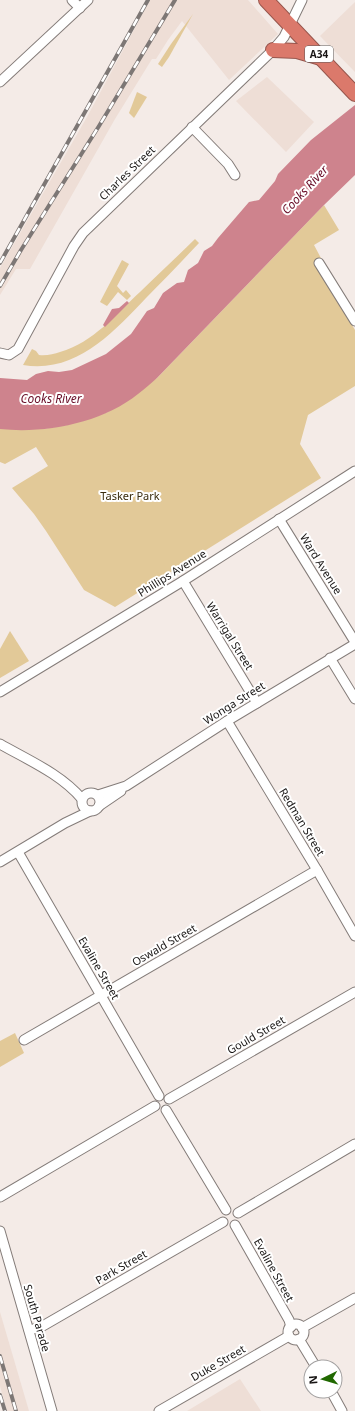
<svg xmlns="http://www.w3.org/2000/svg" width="355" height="1411" viewBox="0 0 355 1411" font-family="'Noto Sans',sans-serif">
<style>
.built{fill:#eeded6}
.green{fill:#e2c998}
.water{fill:#ce838d}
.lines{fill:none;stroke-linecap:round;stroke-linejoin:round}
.minor-casing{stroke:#847c79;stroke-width:11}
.highway-casing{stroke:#97564d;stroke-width:16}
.minor{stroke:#fff;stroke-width:9}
.highway{stroke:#db796b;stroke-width:14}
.rail-casing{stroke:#7d7775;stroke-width:4}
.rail{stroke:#fff;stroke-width:2.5;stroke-dasharray:8;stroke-linecap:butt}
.labels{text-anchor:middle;stroke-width:4;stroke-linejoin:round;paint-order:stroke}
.shield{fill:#fff;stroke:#5d5b5a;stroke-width:1}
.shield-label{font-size:10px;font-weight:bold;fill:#181514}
.street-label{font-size:11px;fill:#181514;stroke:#fff}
.park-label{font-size:11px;fill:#392b0c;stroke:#fff}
.water-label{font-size:12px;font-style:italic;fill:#690e28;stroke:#fff}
</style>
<rect width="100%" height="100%" fill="#f4ebe7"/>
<g class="built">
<path d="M150,0h98l30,34 -49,46 -47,-59 -14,19 -12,19h-4l-37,60 -85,150h-14l-16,26v-27l87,-151z"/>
<path d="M355,2v70l-35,-36z"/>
<path d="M267,77l47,45 -28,30 -50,-51z"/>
<path d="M0,1312l29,99h-22l-7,-25z"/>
<path d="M240,1379l21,32h-74z"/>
</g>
<g class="green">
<path d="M193,14l-24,43 -7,10 -4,-3 13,-20z"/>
<path d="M137,92l10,5 -13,21 -5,-5z"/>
<path d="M324,205l15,25 -25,15 8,15 -6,4 39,66v56l-47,29 -8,29 21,34 -206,129 -31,-17 -38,-59 -12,-17 -22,-26 36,-22 -12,-19 -31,17 -5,-2v-33h43l24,-4 41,-13 49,-34z"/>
<path d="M195,239l4,4c-18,19 -35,37 -53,55 -33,35 -71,76 -123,67l9,-16 4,2 3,4c7,1 15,-1 21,-3 34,-10 55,-37 80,-60 18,-18 37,-35 55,-53z"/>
<path d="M122,260l7,4 -12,22 6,7 3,-3 5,6 -4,4 -9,-8 -11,14 -7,-4z"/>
<path d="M10,631l19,30 -29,17v-29z"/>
<path d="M15,1033l9,20 -24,14v-26z"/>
</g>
<g class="water">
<path d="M355,105v70l-31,30 -167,173c-6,5 -12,11 -19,16 -36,29 -93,40 -138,35v-51l27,2 9,-6 12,-3 11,1 13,-2 34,-16 25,-20 16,-23 7,-3 9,-15 14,-10 7,-1 4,-12 10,-7 6,-12 8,-5 6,-8 31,-36 10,-2 16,-19 3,-7 33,-34z"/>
<path d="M127,301l2,2 -24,24 -2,-2 9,-16 7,-1z"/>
</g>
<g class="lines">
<g class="minor-casing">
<g id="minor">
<path d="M72,0l8,8"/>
<path d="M0,82l88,-82"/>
<path d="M192,127l36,37 7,11"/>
<path d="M319,263l36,58"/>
<path d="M0,353l9,2 9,-6 56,-103 9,-13 190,-183 11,-13 18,-37"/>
<path d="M279,519l76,123"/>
<path d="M183,581l74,122"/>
<path d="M330,658l25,41"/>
<path d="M0,692l183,-111 172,-110"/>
<path d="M227,721l90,149 38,66"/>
<path d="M0,744c28,16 61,30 82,55"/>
<circle cx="91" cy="802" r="9"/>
<path d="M98,795l28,-9 101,-65 128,-77"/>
<path d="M99,806l22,-15"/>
<path d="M18,852l141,244"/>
<path d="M0,862l65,-39 25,-12"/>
<path d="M24,1040l293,-170"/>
<path d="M169,1099l186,-107"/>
<path d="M166,1110l60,100"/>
<path d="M0,1197l155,-91"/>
<path d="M238,1213l117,-69"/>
<path d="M235,1225l54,95 2,7"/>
<path d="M0,1231l52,180"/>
<circle cx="296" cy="1332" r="8"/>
<path d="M302,1328l53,-30"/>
<path d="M29,1330l12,-3 182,-105"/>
<path d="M299,1339l17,28"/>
<path d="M331,1391l11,20"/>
<path d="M159,1411l130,-75"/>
</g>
</g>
<g class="highway-casing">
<g id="highway">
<path d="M266,0l89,94"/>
<path d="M273,50l24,1 24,7"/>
</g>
</g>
<use href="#minor" class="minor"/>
<use href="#highway" class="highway"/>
<g class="rail-casing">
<g id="rail">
<path d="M0,263l148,-263"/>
<path d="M0,286l21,-36 78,-124 76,-126"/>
<path d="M0,1356l16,55"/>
<path d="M0,1395l5,16"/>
</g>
</g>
<use href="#rail" class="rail"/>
</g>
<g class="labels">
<rect class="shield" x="305" y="46" width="28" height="16" rx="3"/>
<g class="shield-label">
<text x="319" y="58">A34</text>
</g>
<g class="street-label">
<text transform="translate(127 173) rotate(-44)" y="4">Charles Street</text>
<text transform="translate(321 564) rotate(58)" y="4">Ward Avenue</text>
<text transform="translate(172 573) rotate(-32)" y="4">Phillips Avenue</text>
<text transform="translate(230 636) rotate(58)" y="4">Warrigal Street</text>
<text transform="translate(234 703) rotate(-32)" y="4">Wonga Street</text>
<text transform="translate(302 822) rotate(59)" y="4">Redman Street</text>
<text transform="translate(164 945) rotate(-30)" y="4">Oswald Street</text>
<text transform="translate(99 968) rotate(60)" y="4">Evaline Street</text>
<text transform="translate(256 1035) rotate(-30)" y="4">Gould Street</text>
<text transform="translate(121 1267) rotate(-30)" y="4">Park Street</text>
<text transform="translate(274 1270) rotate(61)" y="4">Evaline Street</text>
<text transform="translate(37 1318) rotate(74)" y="4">South Parade</text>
<text transform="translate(218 1363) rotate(-30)" y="4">Duke Street</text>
</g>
<g class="park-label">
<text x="130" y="500">Tasker Park</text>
</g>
<g class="water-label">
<text transform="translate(305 190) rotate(-47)" y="4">Cooks River</text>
<text x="51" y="403">Cooks River</text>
</g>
</g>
<g transform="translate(323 1379) rotate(265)"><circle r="19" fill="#ffffff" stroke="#a3a1a1"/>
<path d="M0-3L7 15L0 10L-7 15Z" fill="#206800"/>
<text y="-6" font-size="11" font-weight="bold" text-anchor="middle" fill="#181514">N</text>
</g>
</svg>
